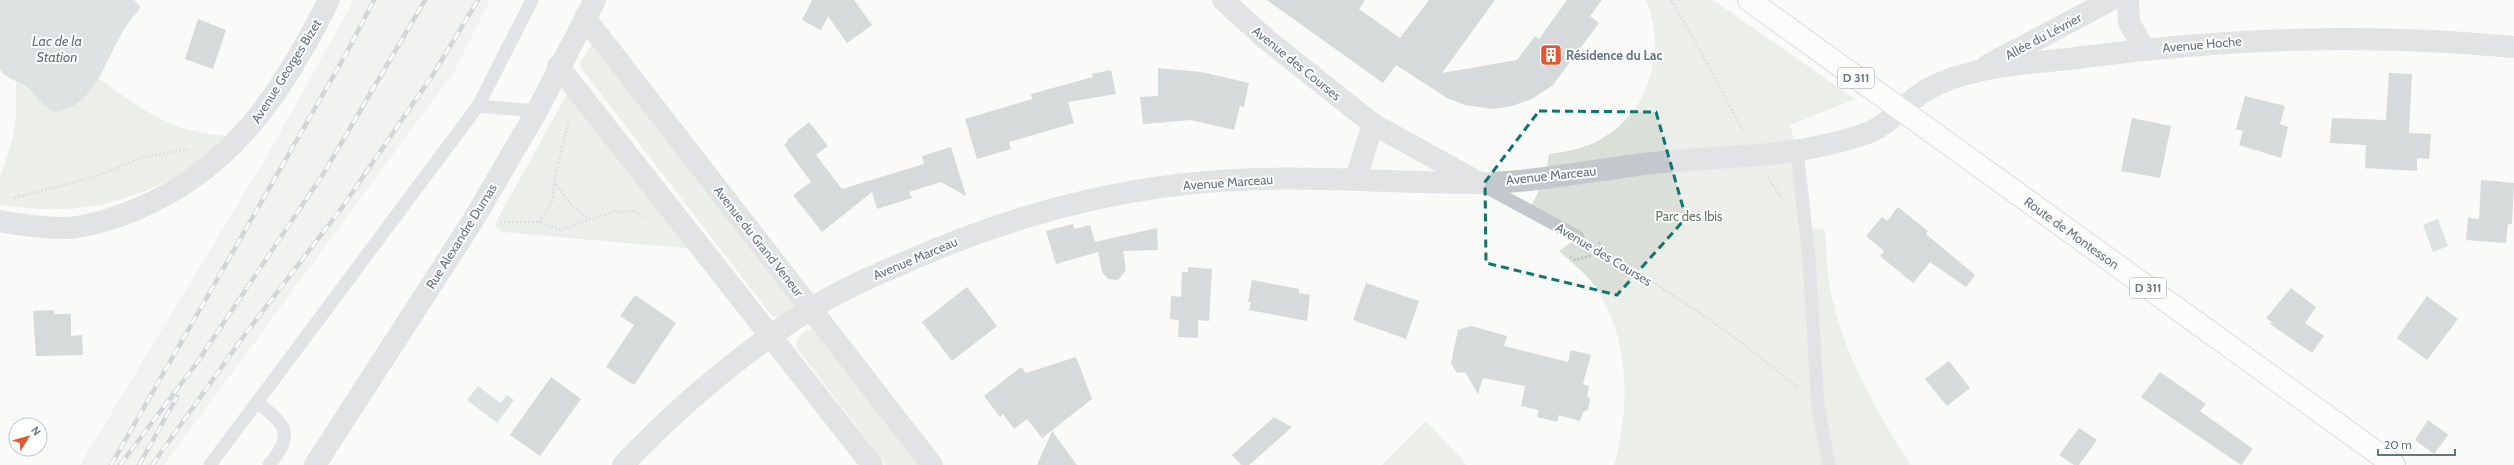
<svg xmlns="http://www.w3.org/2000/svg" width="2514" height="465" viewBox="0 0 2514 465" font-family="Cabin,sans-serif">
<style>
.built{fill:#e8e9e9}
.green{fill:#dadfd7}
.water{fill:#bbc7cb}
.building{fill:#aab3b9}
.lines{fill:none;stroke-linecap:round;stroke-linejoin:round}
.primary-casing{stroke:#b5babe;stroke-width:24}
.path{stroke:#bbbfc2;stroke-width:2.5;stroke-dasharray:2 2;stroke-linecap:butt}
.service{stroke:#c3c8cc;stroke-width:13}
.minor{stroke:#c3c8cc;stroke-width:22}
.primary{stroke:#fff;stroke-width:22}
.rail-casing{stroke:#a2aab0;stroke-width:4.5}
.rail{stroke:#fff;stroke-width:3;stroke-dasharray:9;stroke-linecap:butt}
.marked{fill:none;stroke:#0f766e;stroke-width:3;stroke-dasharray:8 5;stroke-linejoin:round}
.labels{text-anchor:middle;stroke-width:4;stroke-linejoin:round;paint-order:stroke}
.shield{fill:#fff;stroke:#939fa8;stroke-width:1}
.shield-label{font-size:12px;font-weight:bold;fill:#657683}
.street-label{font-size:13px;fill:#657683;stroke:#fff}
.poi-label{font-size:13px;font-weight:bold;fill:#657683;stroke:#fff;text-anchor:start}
.park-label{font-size:13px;fill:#687a64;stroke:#fff}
.water-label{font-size:14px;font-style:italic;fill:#60757c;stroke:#fff}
</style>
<rect width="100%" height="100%" fill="#fafaf8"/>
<path class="built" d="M354,0h136l-36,72 -290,393h-84l188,-311z"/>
<g class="green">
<path d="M1646,0h67l142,99 -65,26 7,25 8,76 20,4c2,19 1,39 5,58 12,63 46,124 81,177h-297c17,-59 16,-128 -20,-180 -10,-13 -23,-23 -35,-34l18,-13 -48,-28 17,-33 3,-23c16,-2 32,-5 47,-12 52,-26 72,-90 50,-142z"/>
<path d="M592,44l201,254v9c-6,8 -11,11 -21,9l-191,-248 -1,-4z"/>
<path d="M98,78c45,32 73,55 131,58 -12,9 -23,20 -35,29 -57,39 -127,53 -194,39v-26l13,-41 3,-22v-34l24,18 7,8 20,3 22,-18z"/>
<path d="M566,96l9,2 120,151 -193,-17 -7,-5 2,-7z"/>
<path d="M809,329h8l105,136h-36l-89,-117c-2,-10 3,-14 12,-19z"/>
<path d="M1426,421l41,44h-85z"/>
</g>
<g class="water">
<path d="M0,0h134l6,6 -2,6c-30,27 -35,94 -83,100 -12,-4 -19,-18 -29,-25 -9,-7 -21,-8 -26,-18z"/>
<path d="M2438,219l10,27 -15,6 -10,-27z"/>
<path d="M478,386l22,17 7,-8 7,5 -17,23 -30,-23z"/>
</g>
<g class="building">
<path d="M812,0h42l18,25 -25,18 -19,-27 -7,14 -19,-10z"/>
<path d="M1267,0h98l-6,9 41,29 29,-38h66l-53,73 75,-13 18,-24 4,3 28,-39h35l-12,16 9,7 -46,62 -21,14 -20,7 -19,3 -28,-4 -18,-7 -51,-33 -13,18z"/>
<path d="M198,19l28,11 -13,39 -28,-10z"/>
<path d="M1158,68l43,4 48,11 -5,24 -4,-1 -6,24 -43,-10 -48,4 -3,-27 18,-1z"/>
<path d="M1111,70l5,24 -48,8 6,21 -65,19 2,7 -34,10 -12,-40 67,-20 -1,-5 62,-17 -1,-3z"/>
<path d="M2389,73l23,1 -3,59 22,1 -2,25 -12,-1v13l-52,-3 1,-23 -36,-2 2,-25 54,2z"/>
<path d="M2245,96l40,10 -5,18 8,3 -7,31 -42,-13 4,-14 -7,-2z"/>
<path d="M2132,118l39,8 -11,52 -39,-7z"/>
<path d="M809,122l19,24 -12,9 26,34 82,-25 -2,-8 29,-9 15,49 -25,-14 -32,10 3,6 -35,11 -5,-17 -50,40 -29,-37 18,-13 -27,-37 4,-4 -1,-1z"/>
<path d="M2481,180l33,3 -2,41h-4l-2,19 -40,-3 2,-22 11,1z"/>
<path d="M1898,207l30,24 -2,3 49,41 -9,12 -36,-25 -17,21 -33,-27 4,-5 -18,-15 16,-19 5,4z"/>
<path d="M1073,224l1,5 16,-4 5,17 62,-14 1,22 -35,1 3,19 -8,10 -10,-1 -6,-7 -4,-20 -42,12 -10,-33z"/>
<path d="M1188,267l24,2 -3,52 -11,-1v18l-20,-1 1,-17 -9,-1 1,-23 10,1 1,-25h6z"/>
<path d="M1252,280l47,9v4l11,2 -3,26 -58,-11 2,-8h-3z"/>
<path d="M1366,283l53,18 -13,38 -53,-19z"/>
<path d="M967,287l30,39 -45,35 -30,-39z"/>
<path d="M2291,288l25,19 -11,16 19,13 -12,17 -42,-29 2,-2 -6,-4z"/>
<path d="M635,295l41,28 -42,62 -28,-18 28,-42 -14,-9z"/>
<path d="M2427,296l31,23 -31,41 -30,-22z"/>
<path d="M54,310v4h17v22l11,-1 1,20 -47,1 -3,-45z"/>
<path d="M1471,326l36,10 -3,10 64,16 3,-12 20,5 -8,29 6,2 -2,10 3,3 -2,11 -5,2 -3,9 -21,-6 -2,7 -20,-5 2,-7 -18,-4 4,-20 -42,-8 -5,16 -13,-22 -8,1 -6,-10 7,-33z"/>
<path d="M1076,357l16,42 -50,39 -15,-19 -13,10 -11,-15 -3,3 -16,-21 37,-29 5,6z"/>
<path d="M1949,361l21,27 -23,18 -22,-27z"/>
<path d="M2160,372l46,32 -6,7 53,38 -12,16 -100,-68z"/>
<path d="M551,377l30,22 -41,57 -30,-21z"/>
<path d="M1274,417l18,10 -43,38h-8l-9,-10z"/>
<path d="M2428,420l20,15 -14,19 -19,-14z"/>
<path d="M2079,428l18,12 -18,25h-5l-15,-10z"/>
<path d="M1052,431l25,34h-40z"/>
</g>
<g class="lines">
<g class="primary-casing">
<g id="primary">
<path id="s1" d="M1749,0l645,465"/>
</g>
</g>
<g class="path">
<path d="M1671,0l23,39 49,92"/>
<path d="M569,119l-15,63 19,25 16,12"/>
<path d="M1768,178l13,19"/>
<path d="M14,198l83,-22 43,-18 49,-9"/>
<path d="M500,222h39l21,8 52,-18 21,-1 10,5"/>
<path d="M539,222l13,-20 2,-19"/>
<path d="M1594,247c70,41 141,86 202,140"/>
<path d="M1570,257l5,3 28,-8 -5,-11"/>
</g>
<g class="service">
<path d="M478,106l59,5"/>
<path d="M1797,150l12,109 9,148 11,58"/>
<path d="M1484,186l94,51"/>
<path d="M257,402c28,22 39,31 12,63"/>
<path d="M210,465l268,-359 54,-106"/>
</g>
<g class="minor">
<path d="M1223,0l43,39 107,85 103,57"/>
<path d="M2128,0l1,22 15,27"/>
<path d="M585,18l347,447"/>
<path d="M1988,65l123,-65"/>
<path d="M558,66l314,399"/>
<path d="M1356,178l17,-54"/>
<path d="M0,221c21,4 45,7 66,7 24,-1 49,-10 71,-19 96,-40 147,-119 192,-209"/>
<path d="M315,465l157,-243 65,-111 58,-111"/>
<path d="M623,465c54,-57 118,-111 184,-154 31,-20 65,-35 99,-49 92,-41 188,-69 289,-79 93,-10 186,0 280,0 57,0 113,-12 169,-19 50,-6 101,-6 150,-13 20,-3 61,-12 78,-20 21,-10 36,-31 56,-42 13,-7 32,-14 47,-17 33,-9 75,-10 109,-15 146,-19 283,-24 430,-10"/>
</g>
<use href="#primary" class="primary"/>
<g class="rail-casing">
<g id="rail">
<path d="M111,465l235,-411 28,-54"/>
<path d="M120,465l76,-101 129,-193 100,-171"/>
<path d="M139,465l38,-68"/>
<path d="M152,465l94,-132 95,-124 93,-136 44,-73"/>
</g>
</g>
<use href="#rail" class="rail"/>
</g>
<path d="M0 0H2514V465H0ZM1539,111l117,1 30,106 -69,77 -131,-32 -1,-81z" fill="#fafaf8" fill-opacity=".55" fill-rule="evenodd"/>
<path class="marked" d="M1539,111l117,1 30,106 -69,77 -131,-32 -1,-81z"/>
<defs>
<g id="building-square" transform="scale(1.15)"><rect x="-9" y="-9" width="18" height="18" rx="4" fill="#e4572e" stroke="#fff"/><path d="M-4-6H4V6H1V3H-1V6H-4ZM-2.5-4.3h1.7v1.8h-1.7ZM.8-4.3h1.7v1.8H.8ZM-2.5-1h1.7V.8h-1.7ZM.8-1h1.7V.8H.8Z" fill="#fff"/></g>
</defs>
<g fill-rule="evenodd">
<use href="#building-square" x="1551" y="55"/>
</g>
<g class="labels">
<g class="shield">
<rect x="1838" y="68" width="36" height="20" rx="3"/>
<rect x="2130" y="278" width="36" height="20" rx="3"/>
</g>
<g class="shield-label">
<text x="1856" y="82">D 311</text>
<text x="2148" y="292">D 311</text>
</g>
<g class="street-label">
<text transform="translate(2043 36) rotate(-28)" y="5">Allée du Lévrier</text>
<text transform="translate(2202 44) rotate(-5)" y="5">Avenue Hoche</text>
<text transform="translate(1297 63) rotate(39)" y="5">Avenue des Courses</text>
<text transform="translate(286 71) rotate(-58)" y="5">Avenue Georges Bizet</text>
<text transform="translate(1551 175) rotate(-6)" y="5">Avenue Marceau</text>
<text transform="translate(1228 182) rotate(-4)" y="5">Avenue Marceau</text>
<text dy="5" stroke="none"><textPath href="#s1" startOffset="398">Route de Montesson</textPath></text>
<text transform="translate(461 236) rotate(-58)" y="5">Rue Alexandre Dumas</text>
<text transform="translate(759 241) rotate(52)" y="5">Avenue du Grand Veneur</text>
<text transform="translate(1604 254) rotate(31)" y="5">Avenue des Courses</text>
<text transform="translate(915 258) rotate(-23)" y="5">Avenue Marceau</text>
</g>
<g class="poi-label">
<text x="1566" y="60">Résidence du Lac</text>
</g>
<g class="park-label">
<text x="1689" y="221">Parc des Ibis</text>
</g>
<g class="water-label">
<text x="57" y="46">Lac de la<tspan x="57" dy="16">Station</tspan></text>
</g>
</g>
<g transform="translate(28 437) rotate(53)"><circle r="19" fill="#ffffff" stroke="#c1c8cd"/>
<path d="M0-3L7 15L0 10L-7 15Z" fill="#e4572e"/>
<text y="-6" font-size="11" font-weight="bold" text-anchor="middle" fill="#657683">N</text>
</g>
<path d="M2378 449v6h77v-6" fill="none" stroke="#657683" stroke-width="2"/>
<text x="2384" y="449" font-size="12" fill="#657683" stroke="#ffffff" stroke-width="3" paint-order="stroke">20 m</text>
</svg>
